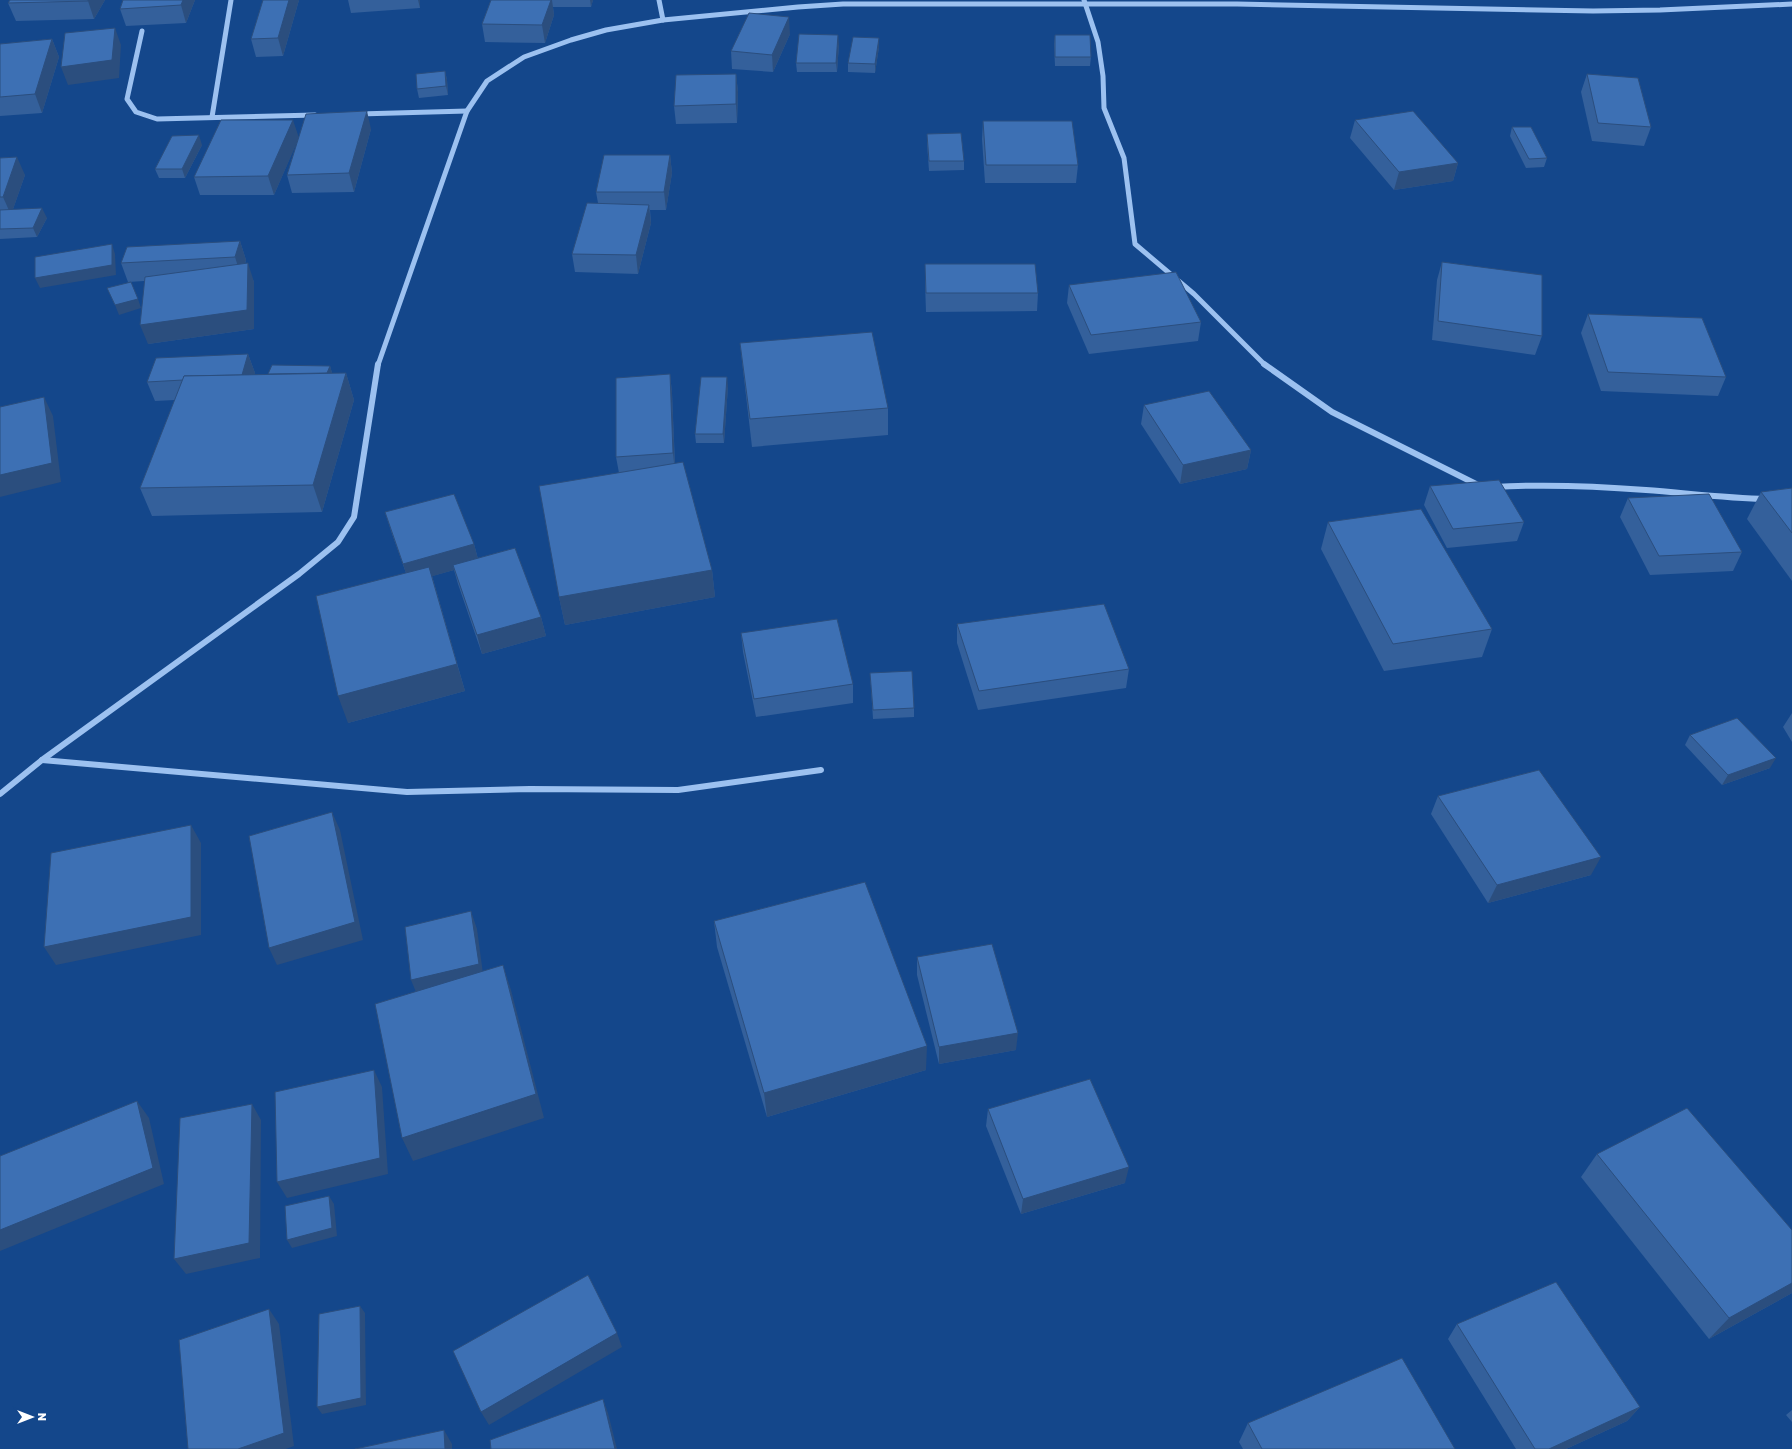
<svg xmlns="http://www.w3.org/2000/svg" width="1792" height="1449" viewBox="0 0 1792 1449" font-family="'Golos Text',sans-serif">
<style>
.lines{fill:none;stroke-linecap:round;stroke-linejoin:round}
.minor-far1{stroke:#9cc1f0;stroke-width:5}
.minor{stroke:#9cc1f0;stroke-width:6}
.wall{fill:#34609b}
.shaded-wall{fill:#2b4e7e}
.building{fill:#3d70b4;stroke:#2b4e7e}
</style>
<rect width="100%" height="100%" fill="#14478b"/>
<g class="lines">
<g class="minor-far1">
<path d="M659,0l4,20"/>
<path d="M1084,0l14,42 5,34 1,32 20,50 11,86 59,50 71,71"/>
<path d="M142,31l-15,68 9,13 21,7 158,-4"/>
<path d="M359,114l108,-3"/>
<path d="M212,117l19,-117"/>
<path d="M378,365l89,-254 20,-30 37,-24 47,-17 35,-10 57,-10 135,-13 45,-3h394l356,7 67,-1 132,-6"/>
</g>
<g class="minor">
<path d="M1264,364l68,48 148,74"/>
<path d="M1494,487c51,-3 101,-1 152,3 40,3 80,8 121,9"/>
<path d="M42,760l365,32 123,-3 148,1 143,-20"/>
<path d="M0,794l42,-34 257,-186 39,-32 16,-25 24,-153"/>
</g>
</g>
<g class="wall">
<path d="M105,0l-11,19 -78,2 -8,-18z"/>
<path d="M123,0h72l-9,23 -60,3 -6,-17z"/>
<path d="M299,0l-16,56 -27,1 -5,-18z"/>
<path d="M348,0h72v8l-69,5z"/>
<path d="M491,0h102l-2,7h-38l1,8 -9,28 -60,-1 -3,-18z"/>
<path d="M790,34l-17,38 -41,-3 -1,-18z"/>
<path d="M1055,35l36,22 -1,9h-35l-1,-22z"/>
<path d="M52,39l7,18 -17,56 -42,3v-72z"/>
<path d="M839,44l-2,28h-40l-1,-9z"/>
<path d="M879,47l-4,26 -27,-1v-9z"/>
<path d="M445,71l2,9 1,15 -29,3 -2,-9z"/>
<path d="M736,74l2,18 -1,31 -61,1 -2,-18z"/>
<path d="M1587,74l64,53 -7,19 -52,-5 -11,-49z"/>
<path d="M1355,120l103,43 -5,18 -59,9 -44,-52z"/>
<path d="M983,121l95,44 -2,18h-91l-3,-44z"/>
<path d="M1512,127l35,31 -3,9 -18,1 -16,-32z"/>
<path d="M371,129l-17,63 -62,1 -5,-18 11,-36 -24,56h-74l-6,-18 105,-39z"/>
<path d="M927,134l37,27v9l-35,1 -2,-28z"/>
<path d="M202,145l-17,33h-26l-4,-9z"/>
<path d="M670,155l2,18 -6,37h-16l1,13 -13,51 -63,-2 -3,-18 26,-51 -2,-11z"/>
<path d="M0,158l25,17 -12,34 34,9 -10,19 -37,2z"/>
<path d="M240,241l6,19 -1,4 9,18v47l-106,15 -4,-63 -16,1 -7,-19z"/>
<path d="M1442,262l100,74 -7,19 -103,-15 5,-60z"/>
<path d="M925,264l113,29 -1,18 -111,1 -1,-29z"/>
<path d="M1069,285l132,37 -3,19 -109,13 -22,-51z"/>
<path d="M1588,314l138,63 -8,19 -117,-5 -20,-58z"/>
<path d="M740,343l148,65v27l-136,12 -9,-77z"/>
<path d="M248,354l7,19 -1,2 14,-1 62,-8 2,7h14l8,27 -32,112 -170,4 -12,-28 35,-88 -20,1 -8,-19z"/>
<path d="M670,374l2,19 3,71 37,106 3,27 -150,28 -6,-28 60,-124 -3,-16z"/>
<path d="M728,386l-4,57h-28l-1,-9z"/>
<path d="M1144,405l107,45 -4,19 -67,15 -39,-60z"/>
<path d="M1430,486l94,36 -7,19 -70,7 -23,-43z"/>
<path d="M1792,488v93l-45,-62 14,-27z"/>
<path d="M1628,498l114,54 -9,19 -83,4 -30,-58z"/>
<path d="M385,512l89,32 4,15 63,58 5,19 -64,18 -24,-70 -4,-14 -22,6 33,115 -117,32 58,-150 -15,-42z"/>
<path d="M1328,522l164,107 -10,28 -98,14 -63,-122z"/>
<path d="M957,624l172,45 -3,19 -148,22 -21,-67z"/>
<path d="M741,633l112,51v19l-97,14 -13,-65z"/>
<path d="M870,673l44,35v9l-41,2z"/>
<path d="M1792,713v29l-9,-15z"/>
<path d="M1690,735l80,33 -48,17 -37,-40z"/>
<path d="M1438,796l153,79 -103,28 -57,-89z"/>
<path d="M714,921l212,149 -159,47 -50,-170z"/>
<path d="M917,957l99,93 -77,14 -22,-89z"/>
<path d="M988,1109l137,74 -104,31 -35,-88z"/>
<path d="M1597,1154l195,76v63l-83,46 -128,-162z"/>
<path d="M1457,1324l183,83 -13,14 -61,28h-50l-68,-110z"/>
<path d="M1792,1410v12l-6,-7z"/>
<path d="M1248,1423l207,26h-212l-4,-7z"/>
</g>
<g class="shaded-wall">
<path d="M88,0h17l-11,19 -6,-18z"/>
<path d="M183,0h12l-9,23 -5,-18z"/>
<path d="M289,0h10l-16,56 -5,-18z"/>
<path d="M418,0h2v8z"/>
<path d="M551,0h1l2,15 -9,28 -3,-18z"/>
<path d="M590,0h3l-2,7z"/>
<path d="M789,17l1,17 -17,38 -1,-17z"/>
<path d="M115,28l6,17 -2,33 -51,7 -7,-18z"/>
<path d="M838,35l1,9 -2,28 -1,-9z"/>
<path d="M879,38v9l-4,26v-9z"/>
<path d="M52,39l7,18 -17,56 -7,-19z"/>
<path d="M445,71l2,9 1,15 -2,-9z"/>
<path d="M736,74l2,18 -1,31 -1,-19z"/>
<path d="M367,111l4,18 -17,63 -5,-19z"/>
<path d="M293,120l6,18 -25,57 -6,-19z"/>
<path d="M199,135l3,10 -17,33 -3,-9z"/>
<path d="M670,155l2,18 -6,37 -2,-18z"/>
<path d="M17,157l8,18 -14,40 -8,-18z"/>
<path d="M1458,163l-5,18 -59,9 5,-18z"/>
<path d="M649,205l2,18 -13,51 -2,-19z"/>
<path d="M42,208l5,10 -10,19 -4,-9z"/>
<path d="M240,241l6,19 -5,16 -6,-19z"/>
<path d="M112,244l3,10 1,21 -76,13 -5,-10z"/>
<path d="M248,263l6,19v47l-106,15 -8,-19z"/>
<path d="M138,299l3,9 -22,7 -4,-10z"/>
<path d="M248,354l7,19 -7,24 -7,-19z"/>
<path d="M330,366l3,10 -11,8z"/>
<path d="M346,373l8,27 -32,112 -9,-27z"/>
<path d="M670,374l2,19 3,79 -2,-19z"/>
<path d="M727,377l1,9 -4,57 -1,-9z"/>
<path d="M44,397l9,19 8,66 -61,15v-22z"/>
<path d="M1251,450l-4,19 -67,15 3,-19z"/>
<path d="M474,544l5,19 -26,2 1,5 -45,13 -6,-19z"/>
<path d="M712,570l3,27 -150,28 -6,-28z"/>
<path d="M541,617l5,19 -64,18 -5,-19z"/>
<path d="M457,664l8,27 -117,32 -10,-27z"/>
<path d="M1776,758l-6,10 -48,17 6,-10z"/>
<path d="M332,812l8,18 23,110 -86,25 -8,-17z"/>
<path d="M191,825l10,18v92l-145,30 -12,-18z"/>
<path d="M1601,857l-10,18 -103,28 9,-18z"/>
<path d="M471,911l6,18 7,52 -66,16 -7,-17z"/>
<path d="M503,965l8,25 33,128 -131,43 -11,-23z"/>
<path d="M1018,1033l-2,17 -77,14v-17z"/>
<path d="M927,1046l-1,24 -159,47 -3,-24z"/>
<path d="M374,1070l8,17 6,87 -101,24 -10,-16z"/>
<path d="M137,1101l12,17 15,66 -164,67v-21z"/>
<path d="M252,1104l9,16 -1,138 -74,16 -12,-15z"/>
<path d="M1129,1167l-4,16 -104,31 2,-15z"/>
<path d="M329,1196l5,8 3,32 -45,12 -5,-8z"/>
<path d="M1792,1283v10l-83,46 20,-21z"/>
<path d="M360,1306l5,7 1,92 -44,9 -5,-7z"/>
<path d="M269,1309l10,15 15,122 -8,3h-48z"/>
<path d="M617,1333l5,14 -133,78 -8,-13z"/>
<path d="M603,1399l5,14 9,36h-2z"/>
<path d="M1640,1407l-13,14 -61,28h-17z"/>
<path d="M444,1430l8,14v5h-7z"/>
</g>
<g class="building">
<path d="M10,0h78v1l-80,2z"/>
<path d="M123,0h60l-2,5 -61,4z"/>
<path d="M263,0h26l-11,38 -27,1z"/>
<path d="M491,0h60l-9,25 -60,-1z"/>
<path d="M749,13l40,4 -17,38 -41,-4z"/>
<path d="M115,28l-3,32 -51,7 4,-34z"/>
<path d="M799,34l39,1 -2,28h-40z"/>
<path d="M1055,35h35l1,22h-36z"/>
<path d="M853,37l26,1 -4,26 -27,-1z"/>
<path d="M52,39l-17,55 -35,3v-53z"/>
<path d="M445,71l1,15 -29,3 -1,-15z"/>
<path d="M736,74v30l-62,2 2,-31z"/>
<path d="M1587,74l51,4 13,49 -53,-4z"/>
<path d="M367,111l-18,62 -62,2 19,-61z"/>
<path d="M1413,111l45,52 -59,9 -44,-52z"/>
<path d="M221,120h72l-25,56 -74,1z"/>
<path d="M983,121h89l6,44h-92z"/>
<path d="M1512,127h19l16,31 -18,1z"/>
<path d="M961,133l3,28h-35l-2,-27z"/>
<path d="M199,135l-17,34h-27l17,-33z"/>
<path d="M604,155h66l-6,37h-68z"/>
<path d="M17,157l-14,40h-3v-39z"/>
<path d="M587,203l62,2 -13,50 -64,-1z"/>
<path d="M42,208l-9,20 -33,1v-19z"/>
<path d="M240,241l-5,16 -114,6 6,-16z"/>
<path d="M112,244v21l-77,13v-21z"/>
<path d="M1442,262l100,13v61l-104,-15z"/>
<path d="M248,263l-1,47 -107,15 5,-48z"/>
<path d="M925,264h110l3,29h-112z"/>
<path d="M1176,272l25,50 -110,13 -22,-50z"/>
<path d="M131,282l7,17 -23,6 -8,-17z"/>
<path d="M1588,314l114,4 24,59 -118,-5z"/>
<path d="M872,332l16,76 -138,11 -10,-76z"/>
<path d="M248,354l-6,21 -58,1 -1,4 -36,2 9,-24z"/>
<path d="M272,365l58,1 -3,7 -59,1z"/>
<path d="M346,373l-33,112 -173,3 44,-112z"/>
<path d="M670,374l3,79 -57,4v-79z"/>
<path d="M701,377h26l-4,57h-28z"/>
<path d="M1209,391l42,59 -68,15 -39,-60z"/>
<path d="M44,397l8,66 -52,12v-68z"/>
<path d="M683,462l29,108 -153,27 -20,-111z"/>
<path d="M1499,480l25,42 -71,7 -23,-43z"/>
<path d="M1792,488v45l-31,-41z"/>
<path d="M454,494l20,50 -71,20 -18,-52z"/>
<path d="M1709,494l33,58 -83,4 -31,-58z"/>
<path d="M1421,509l71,120 -99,15 -65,-122z"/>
<path d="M515,548l26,69 -64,18 -24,-70z"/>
<path d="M429,567l28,97 -119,32 -22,-100z"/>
<path d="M1104,604l25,65 -150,22 -22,-67z"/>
<path d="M837,619l16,65 -99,15 -13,-66z"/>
<path d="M912,671l2,37 -41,2 -3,-37z"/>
<path d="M1737,718l39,40 -48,17 -38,-40z"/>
<path d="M1539,770l62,87 -104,28 -59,-89z"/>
<path d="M332,812l23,110 -86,26 -20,-112z"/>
<path d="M191,825v92l-147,30 7,-94z"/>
<path d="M865,882l62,164 -163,47 -50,-172z"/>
<path d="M471,911l8,53 -68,16 -6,-53z"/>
<path d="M992,944l26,89 -79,14 -22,-90z"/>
<path d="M503,965l33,129 -134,44 -27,-134z"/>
<path d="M374,1070l6,88 -103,24 -2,-90z"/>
<path d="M1090,1079l39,88 -106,32 -35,-90z"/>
<path d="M137,1101l16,67 -153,62v-74z"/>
<path d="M252,1104l-3,139 -75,16 6,-141z"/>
<path d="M1687,1108l105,122v53l-63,35 -132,-164z"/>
<path d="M329,1196l3,32 -45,12 -2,-34z"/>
<path d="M588,1275l29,58 -136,79 -28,-61z"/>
<path d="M1556,1282l84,125 -91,42h-14l-78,-125z"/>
<path d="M360,1306l1,92 -44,9 2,-93z"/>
<path d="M269,1309l15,124 -46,16h-50l-9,-109z"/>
<path d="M1402,1358l53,91h-193l-14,-26z"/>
<path d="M603,1399l12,50h-124l-1,-9z"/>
<path d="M444,1430l1,19h-90z"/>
</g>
<g transform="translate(32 1417) rotate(90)" stroke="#14478b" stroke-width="3" paint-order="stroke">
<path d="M0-3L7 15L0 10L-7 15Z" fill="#ffffff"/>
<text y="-6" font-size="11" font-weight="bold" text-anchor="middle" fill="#ffffff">N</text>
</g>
</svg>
